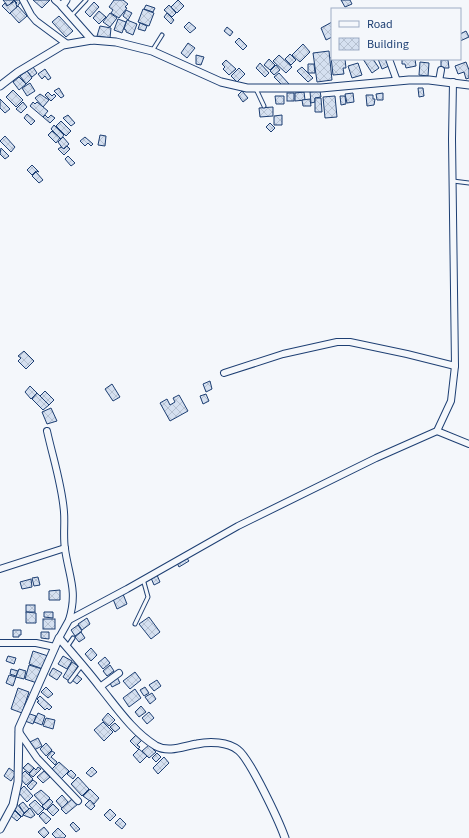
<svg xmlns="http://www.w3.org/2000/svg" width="469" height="838" viewBox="0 0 469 838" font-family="'Source Sans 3',sans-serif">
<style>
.building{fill:url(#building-cross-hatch);stroke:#1d3f73}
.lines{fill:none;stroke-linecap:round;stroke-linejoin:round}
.service-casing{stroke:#1d3f73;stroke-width:5}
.minor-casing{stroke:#1d3f73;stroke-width:8}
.tertiary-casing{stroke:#1d3f73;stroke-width:9}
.service{stroke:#f4f7fb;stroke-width:3}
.minor{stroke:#f4f7fb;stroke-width:6}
.tertiary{stroke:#f4f7fb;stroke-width:7}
</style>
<defs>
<pattern id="building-cross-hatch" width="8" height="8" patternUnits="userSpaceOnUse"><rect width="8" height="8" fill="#d5e0f0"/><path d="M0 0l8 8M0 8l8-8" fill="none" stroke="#b6c1d1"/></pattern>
</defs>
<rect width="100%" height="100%" fill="#f4f7fb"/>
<g class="building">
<path d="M3,0h16l2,1 -4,6 -2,-2 2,-2 -3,-3 -6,6z"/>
<path d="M33,0h17l-8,8z"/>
<path d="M114,0h9l5,4 -3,3 2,1 -8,10 -8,-5 2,-3 -4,-3z"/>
<path d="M178,0l6,6 -7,7 -6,-6z"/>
<path d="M341,0h9l2,4 -7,3z"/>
<path d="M15,1l2,6 -7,7 -8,-8 3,-3 2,3z"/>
<path d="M94,2l5,5 -9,10 -5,-5z"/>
<path d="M146,5l9,3 -2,4 -9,-3z"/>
<path d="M169,5l7,8 -4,4 -8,-7z"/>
<path d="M18,6l9,10 -8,7 -9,-10z"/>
<path d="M143,9l11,4 -5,13 -11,-4z"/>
<path d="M126,10l6,3 -4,7 -5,-4z"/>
<path d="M99,11l7,6 -7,7 -6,-6z"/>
<path d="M110,13l7,5 -7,9 -7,-5z"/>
<path d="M167,13l7,7 -3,4 -7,-7z"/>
<path d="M59,16l14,15 -7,6 -14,-15z"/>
<path d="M118,19l8,3 -4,11 -8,-3z"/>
<path d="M127,20l10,4 -4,11 -7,-3v-2l-2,-1z"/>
<path d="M189,22l7,6 -6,5 -6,-6z"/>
<path d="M332,22v15l-6,3 -5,-12z"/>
<path d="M140,23l7,3 -2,5 -7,-2z"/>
<path d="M100,26l11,2 -1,10 -13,-2z"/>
<path d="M227,27l6,5 -3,4 -6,-5z"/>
<path d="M466,31l3,6 -9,4v-7z"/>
<path d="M239,38l8,8 -4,4 -8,-8z"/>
<path d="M188,43l7,5 -8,10 -6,-5z"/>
<path d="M303,44l7,8 -10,10 -8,-7z"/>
<path d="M329,51l3,29 -15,2 -4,-29z"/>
<path d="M290,54l6,6 -5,5 -6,-6z"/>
<path d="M196,55l8,2 -3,8 -5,-1z"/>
<path d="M279,55l13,12 -6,6 -13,-12z"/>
<path d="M331,57l1,2h13l1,9h-3l1,6 -11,1z"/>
<path d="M269,59l6,6 -5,5 -6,-5z"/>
<path d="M363,59h10l6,9 -7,5z"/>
<path d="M378,59h8l3,7 -7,3z"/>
<path d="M402,59h13l1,7 -10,2 -1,-4h-3z"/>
<path d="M226,60l10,9 -7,6 -6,-6 2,-2 -3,-3z"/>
<path d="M441,60h7l1,8h-8z"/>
<path d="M420,62l9,1 -1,13 -9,-1z"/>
<path d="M466,62l3,8v8l-3,1 -2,-7 -6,2 -3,-8z"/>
<path d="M260,63l9,10 -4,4 -9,-9z"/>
<path d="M358,63l4,12 -10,3 -4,-12z"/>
<path d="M308,64h6l1,9h-7z"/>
<path d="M276,65l4,5 -6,5 -4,-4z"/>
<path d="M33,67l4,6 -5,4 -5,-6z"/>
<path d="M302,67l11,11 -5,4 -11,-11z"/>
<path d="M239,68l6,6 -8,8 -6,-6z"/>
<path d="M45,69l6,9 -3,2 -3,-4 -3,3 -4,-5z"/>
<path d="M27,71l5,7 -6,6 -6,-8z"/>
<path d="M279,73l10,11 -4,4 -11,-11z"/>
<path d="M19,77l7,7 -7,6 -6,-8z"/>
<path d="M30,83l5,8 -8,5 -5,-8z"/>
<path d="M59,88l5,8 -3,2 -7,-7z"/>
<path d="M418,88h5l1,8 -5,1z"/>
<path d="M13,90l10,10 -7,7 -10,-10z"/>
<path d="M242,91l6,7 -5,4 -5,-7z"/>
<path d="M320,91l1,6 -6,1v4l-4,1 -1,-11z"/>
<path d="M48,92l4,4 2,-2 2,2 -5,5 -6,-6z"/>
<path d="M304,92l1,8 -10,1v-8z"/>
<rect x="287" y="93" width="7" height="8"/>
<path d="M353,93l1,9 -7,1 -2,-9z"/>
<path d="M383,93v7h-6l-1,-6z"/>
<path d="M40,94l9,6 -6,7 -8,-9z"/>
<path d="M366,95h7v4h2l-1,6 -7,1z"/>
<path d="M275,96h9v8h-8z"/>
<path d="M335,96l2,21 -12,1 -2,-21z"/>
<path d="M340,96h5l1,8 -5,1z"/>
<path d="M315,98h6l1,14h-7z"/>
<path d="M0,99l10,10 -5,4 -5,-5z"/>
<path d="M310,99l1,7h-8l-1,-6z"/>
<path d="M23,102l4,5 -6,6 -5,-4z"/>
<path d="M33,102l2,2 2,-2 11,9 -5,6 -13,-11z"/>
<path d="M273,107v9l-13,1 -1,-9z"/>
<path d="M27,114l8,7 -4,4 -7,-7z"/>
<path d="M45,115l3,3 3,-3 4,3 -5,5 -7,-6z"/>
<path d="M68,115l7,8 -4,3 -8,-8z"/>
<path d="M282,115v10h-8v-9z"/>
<path d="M61,121l10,10 -5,5 -10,-10z"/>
<path d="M270,123l5,5 -4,4 -5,-5z"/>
<path d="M54,125l10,10 -3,4 -10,-10z"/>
<path d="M52,131l8,7 -4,5 -8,-8z"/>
<path d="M100,135l6,1 -1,10 -7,-1z"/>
<path d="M5,136l10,11 -4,5 -11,-11z"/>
<path d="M63,137l6,7 -6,5 -5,-7z"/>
<path d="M85,137l8,7 -2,2 -3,-3 -3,3 -5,-5z"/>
<path d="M67,146l3,3 -6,6 -6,-6 3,-2 3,2z"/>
<path d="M1,148l8,8 -4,3 -5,-5z"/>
<path d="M68,156l7,7 -4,3 -6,-7z"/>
<path d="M32,165l7,7 -3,-1 -4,4 -5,-5z"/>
<path d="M36,172l7,8 -4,3 -7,-7z"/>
<path d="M24,351l10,10 -8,8 -8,-8 3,-3 -3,-2z"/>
<path d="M210,381l2,8 -6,3 -3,-8z"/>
<path d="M112,384l8,13 -7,4 -8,-12z"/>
<path d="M30,386l7,7 -6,6 -6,-7z"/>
<path d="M45,391l9,9 -5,5 -9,-9z"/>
<path d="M37,393l12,12 -6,5 -11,-11z"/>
<path d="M206,394l3,7 -6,3 -3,-8z"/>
<path d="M179,395l9,16 -18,10 -10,-18 7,-4 3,6 5,-3 -2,-4z"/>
<path d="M51,408l6,13 -10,3 -5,-12z"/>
<path d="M186,557l3,4 -10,6 -2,-4z"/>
<path d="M157,575l3,7 -6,3 -3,-7z"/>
<path d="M38,577l2,8 -6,1 -2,-8z"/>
<path d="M31,579l1,8 -10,2 -2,-7z"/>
<path d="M60,590v10h-11v-9z"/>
<path d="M123,594l4,10 -10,5 -4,-10z"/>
<rect x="26" y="605" width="9" height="7"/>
<path d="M26,612l10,1v10h-10z"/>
<path d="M44,612h9v6l-9,-1z"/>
<path d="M149,617l11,15 -9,7 -12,-15z"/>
<path d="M87,618l3,6 -8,6 -4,-6z"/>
<rect x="43" y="619" width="12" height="10"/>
<path d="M78,625l4,6 -7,5 -4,-6z"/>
<path d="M13,630h8v5h-2v2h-6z"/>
<path d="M41,632h8v7l-8,-1z"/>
<path d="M81,632l4,6 -6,4 -4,-5z"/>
<path d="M91,648l6,7 -6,6 -6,-7z"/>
<path d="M33,651l15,5 -5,13 -14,-5z"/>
<path d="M8,656l8,2 -2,6 -8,-3z"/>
<path d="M63,656l9,5 -5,8 -9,-5z"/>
<path d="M105,657l5,6 -7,6 -5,-6z"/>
<path d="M72,662l6,4 -9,15 -6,-4z"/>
<path d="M29,665l13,4 -5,14 -12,-4z"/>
<path d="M110,665l4,6 -7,5 -4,-5z"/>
<path d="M53,668l9,5 -5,7 -8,-5z"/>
<path d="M11,669l7,2 -2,5 -6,-2z"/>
<path d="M19,669l7,2 -2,8 -8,-2z"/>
<path d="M135,672l6,8 -11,9 -7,-8z"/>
<path d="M9,675l7,2 -3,9 -7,-3z"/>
<path d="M77,675l5,4 -5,5 -5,-4z"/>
<path d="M117,677l3,6 -8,4 -3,-6z"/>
<path d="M157,680l4,6 -7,5 -5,-6z"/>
<path d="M46,687l7,7 -5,4 -7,-6z"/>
<path d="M145,687l4,6 -5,3 -4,-6z"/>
<path d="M18,688l11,4 -7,21 -11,-4z"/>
<path d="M135,689l6,9 -12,9 -6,-9z"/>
<path d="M152,693l4,6 -6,5 -5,-7z"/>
<path d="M40,696l12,11 -3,3 -2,-2 -2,2 -8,-8 2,-1 -2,-2z"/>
<path d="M141,706l5,6 -7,5 -4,-5z"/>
<path d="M149,712l5,6 -7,6 -5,-6z"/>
<path d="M27,713l9,3 -3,8 -8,-3z"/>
<path d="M38,713l7,3 -3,9 -8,-3z"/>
<path d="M108,713l7,7 -6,6 -7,-6z"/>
<path d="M46,718l9,2 -2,9 -10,-3z"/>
<path d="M103,722l10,10 -9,9 -10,-11z"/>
<path d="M115,723l5,5 -5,4 -5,-5z"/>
<path d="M137,734l6,5 -6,6 3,2 -2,2 -8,-8z"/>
<path d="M38,738l4,8 -8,4 -4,-8z"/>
<path d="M46,743l6,7 -6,6 -6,-7z"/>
<path d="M149,745l7,7 -7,6 -7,-7z"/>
<path d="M139,749l8,7 -7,7 -7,-8z"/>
<path d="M52,751l3,2 -4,4 6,5 -2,3 -8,-8z"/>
<path d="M157,753l4,4 -5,5 -4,-4z"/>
<path d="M164,757l5,6 -11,11 -5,-6z"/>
<path d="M59,762l10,9 -8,8 -10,-9z"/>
<path d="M28,763l6,5 -5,5 -6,-5z"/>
<path d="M38,767l3,2 -8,8 -4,-3 5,-6 2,2z"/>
<path d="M92,767l5,5 -6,5 -5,-4z"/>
<path d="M9,768l7,5 -5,8 -7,-5z"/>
<path d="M71,770l5,5 -3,4 -6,-5z"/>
<path d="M25,771l8,8 -7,6 -7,-8z"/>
<path d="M44,771l6,6 -7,6 -6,-6z"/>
<path d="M78,777l11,12 -7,7 -11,-12z"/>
<path d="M33,780l4,3 -6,7 -4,-4z"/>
<path d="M24,786l9,10 -6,6 -9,-10z"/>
<path d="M90,789l9,9 -5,6 -11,-8z"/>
<path d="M41,790l9,8 -7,7 -9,-10z"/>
<path d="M62,795l6,7 -6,6 -6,-7z"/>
<path d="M73,798l5,6 -12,10 -5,-5z"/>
<path d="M50,799l3,3 -7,8 -4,-4z"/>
<path d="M35,800l9,9 -6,6 -9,-10z"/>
<path d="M90,800l5,6 -4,4 -6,-5z"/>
<path d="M23,802l6,7 -5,4 -5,-8z"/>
<path d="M17,804l7,9 -2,4 -9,-9z"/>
<path d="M53,804l6,6 -6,6 -6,-6z"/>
<path d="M30,808l5,7 -4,3 -8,-3z"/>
<path d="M110,809l6,6 -6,6 -6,-6z"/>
<path d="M15,811l6,6 -4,4 -7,-6z"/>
<path d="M43,812l8,7 -5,5 -7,-8z"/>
<path d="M120,818l6,6 -4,5 -7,-6z"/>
<path d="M73,822l7,7 -4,3 -6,-7z"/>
<path d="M44,827l5,6 -5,5 -6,-6z"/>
<path d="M58,828l8,8 -2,2h-8l-4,-4z"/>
</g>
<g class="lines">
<g class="service-casing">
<g id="service">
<path d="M71,16l15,-16"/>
<path d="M152,51l10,-16"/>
<path d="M256,89l8,17"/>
<path d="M453,181l16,2"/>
<path d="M135,624l13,-27 -5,-18"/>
<path d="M67,647l6,-9"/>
<path d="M70,681l12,-16"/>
</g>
</g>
<g class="minor-casing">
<g id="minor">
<path d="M23,0l8,15 5,6 31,23"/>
<path d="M55,0l7,6"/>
<path d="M389,59l8,22"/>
<path d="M439,81l2,-11"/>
<path d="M224,373l59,-19 54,-12h13l57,12 48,12"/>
<path d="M47,431c6,27 15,54 17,81 1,12 -1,25 1,37 4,28 13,42 4,71"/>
<path d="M437,431l32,13"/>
<path d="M0,569l65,-21"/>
<path d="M59,638l10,-18 58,-31 111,-63 138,-68 61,-27 14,-30 4,-35 -3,-227 1,-57"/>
<path d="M0,643h36l19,4"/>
<path d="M100,687l19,-14"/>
<path d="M19,732l18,26 41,43"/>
</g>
</g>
<g class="tertiary-casing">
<g id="tertiary">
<path d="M66,0l-4,6 30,34"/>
<path d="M0,86l18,-14 45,-27 29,-5 24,2 36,9 69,31 26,6h74l88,-8h20l40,5"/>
<path d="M0,829l13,-24 5,-23 1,-54 40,-90c14,16 28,32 41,49 17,21 33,45 56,59 13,7 28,0 41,-2 13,-3 31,-2 41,6 12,9 41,71 47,88"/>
</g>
</g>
<use href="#service" class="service"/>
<use href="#minor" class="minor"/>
<use href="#tertiary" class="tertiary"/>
</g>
<rect x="331" y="8" width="130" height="52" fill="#f4f7fb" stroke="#9eadc5"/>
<rect x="339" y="21" width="20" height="6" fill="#f4f7fb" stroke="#9eadc5"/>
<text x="367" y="28" font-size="12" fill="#1d3f73">Road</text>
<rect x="339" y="38" width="20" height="12" fill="url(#building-cross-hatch)" stroke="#9eadc5"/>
<text x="367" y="48" font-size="12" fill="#1d3f73">Building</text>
</svg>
